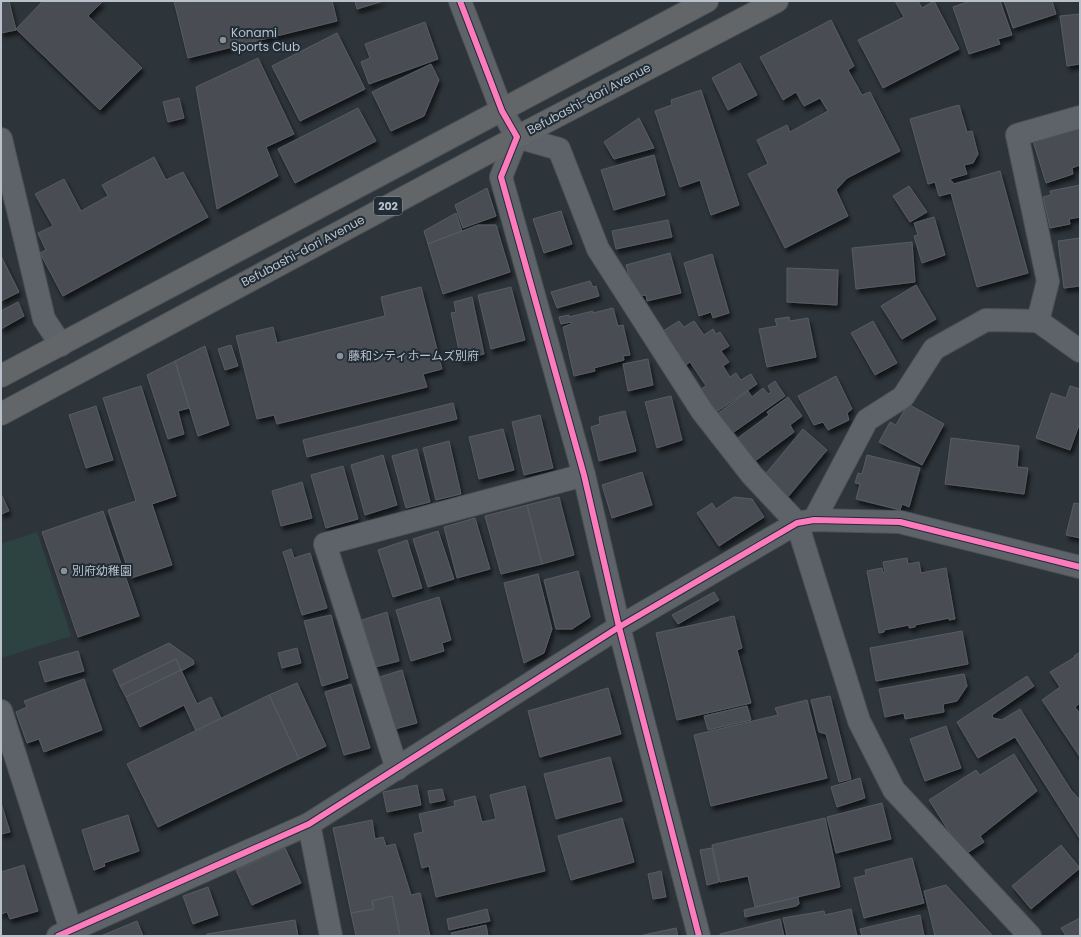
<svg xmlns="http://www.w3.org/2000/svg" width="1081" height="937" viewBox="0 0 1081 937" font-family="Poppins,'Noto Sans JP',sans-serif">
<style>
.green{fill:#2d4342}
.building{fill:#484e53;stroke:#565c62;filter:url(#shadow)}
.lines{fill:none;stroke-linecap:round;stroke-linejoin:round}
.minor-casing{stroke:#4c5155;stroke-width:24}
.highway-casing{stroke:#4b5156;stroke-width:24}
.minor{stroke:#5e6369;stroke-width:22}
.highway{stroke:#636669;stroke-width:22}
.cycleway-casing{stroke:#212c36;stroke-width:8}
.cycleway{stroke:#fd7abc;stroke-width:6}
.poi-dot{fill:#889198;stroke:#212c36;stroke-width:1.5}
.labels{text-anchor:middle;stroke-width:4;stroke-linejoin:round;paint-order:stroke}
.shield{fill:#212c36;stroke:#8b959e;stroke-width:1}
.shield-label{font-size:11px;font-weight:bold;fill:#b9c2cb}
.poi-label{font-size:12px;fill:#b9c2cb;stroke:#212c36;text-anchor:start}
.street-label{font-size:12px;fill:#b9c2cb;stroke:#212c36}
</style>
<defs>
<filter id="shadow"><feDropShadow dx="2.5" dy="4.5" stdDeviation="2" flood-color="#0009"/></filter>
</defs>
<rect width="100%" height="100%" fill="#2e353a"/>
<path class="green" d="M37,532l34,104 -70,22v-114z"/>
<g class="building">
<path d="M9,1l7,29 -15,3v-31z"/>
<path d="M43,1h60l-15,15 54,52 -42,42 -84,-81z"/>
<path d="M174,1h158l5,20 -149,37z"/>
<path d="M355,1h28l-26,8z"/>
<path d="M895,1h23l4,7 12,-7 25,48 -76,39 -25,-48 46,-23z"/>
<path d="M970,1h30l12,34 -14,4 2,5 -31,10 -16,-47z"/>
<path d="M1004,1h48l4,13 -43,14z"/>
<path d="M1080,14v50l-13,2 -7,-50z"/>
<path d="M831,20l23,46 -6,4 14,25 8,-3 30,59 -53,27 -11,12 12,26 -63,32 -37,-74 20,-10 -11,-24 30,-15 3,7 38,-21 -8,-13 -16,8 -8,-14 -13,8 -23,-43z"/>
<path d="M425,22l13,37 -69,25 -8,-22 9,-4 -5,-14z"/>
<path d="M337,33l28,56 -65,32 -28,-55z"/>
<path d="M258,58l36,76 -28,13 12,29 -61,33 -21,-122z"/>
<path d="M740,63l17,32 -29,15 -16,-32z"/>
<path d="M431,64l8,16 -15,36 -33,15 -19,-39z"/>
<path d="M701,90l38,115 -28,10 -11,-35 -20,7 -25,-76 17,-6 -1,-5z"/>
<path d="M179,98l5,20 -16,4 -5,-20z"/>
<path d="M959,105l8,27 5,-1 6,23 -5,9 -9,2 3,9 -17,5 4,5 46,-13 28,102 -51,14 -26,-94 -12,3 -4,-14 -7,2 -18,-65z"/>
<path d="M358,108l18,33 -81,42 -17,-34z"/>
<path d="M639,118l15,30 -40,11 -10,-17z"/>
<path d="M1080,126v39l-8,3 1,6 -27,9 -13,-42z"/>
<path d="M654,155l11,40 -51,15 -13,-40z"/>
<path d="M154,157l12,23 17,-8 25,45 -145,79 -23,-43 6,-3 -8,-17 15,-7 -18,-32 29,-15 17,32 27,-15 -6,-11z"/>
<path d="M1080,185v32l-11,2 1,5 -20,4 -7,-31 8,-2 -1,-4z"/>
<path d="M909,186l18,26 -17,10 -17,-26z"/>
<path d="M487,188l9,28 -33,12 -8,-23z"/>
<path d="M561,211l11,33 -28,9 -11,-34z"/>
<path d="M456,213l6,18 -34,13 -4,-13z"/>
<path d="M934,217l11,38 -23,8 -8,-27 4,-1 -4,-12z"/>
<path d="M668,220l4,17 -56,12 -4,-18z"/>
<path d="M478,225h18l14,47 -67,22 -15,-50z"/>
<path d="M1080,238v48l-16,2 -6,-47z"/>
<path d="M912,242l3,40 -59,7 -4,-41z"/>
<path d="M670,253l11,40 -34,8 -1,-6 -11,2 -9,-32z"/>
<path d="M712,254l17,59 -16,5 -2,-6 -12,4 -15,-53z"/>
<path d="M1,256l18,36 -18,9z"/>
<path d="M787,268l51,2 -1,35 -50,-3z"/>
<path d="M590,281l3,6 3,-1 3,10 -42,12 -6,-16z"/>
<path d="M916,285l20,34 -34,20 -21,-33z"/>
<path d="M421,287l21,82 -19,5 4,13 -150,37 -3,-9 -17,4 -21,-83 37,-9 4,16 108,-27 -4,-19z"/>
<path d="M511,287l14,53 -34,9 -13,-54z"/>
<path d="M472,297l12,57 -23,6 -10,-47 5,-1 -2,-10z"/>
<path d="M18,302l6,14 -23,13v-18z"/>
<path d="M613,308l5,18 5,-1 7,30 -7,1 1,4 -30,8 1,3 -21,5 -11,-49 8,-3v-2l-10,2 -2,-7 10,-2v2l24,-6v2z"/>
<path d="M789,317l1,4 18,-3 8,39 -49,10 -8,-38 18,-3 -2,-7z"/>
<path d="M679,321l5,6 10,-6 10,14 9,-6 3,5 4,-2 9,14 -8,5 8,11 -6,4 7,11 6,-4 5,7 10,-6 6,10 -42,29 -16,-23 7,-4 -16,-24 -7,5 -23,-34z"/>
<path d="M873,321l24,42 -22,12 -24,-42z"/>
<path d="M231,345l7,21 -13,4 -7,-21z"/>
<path d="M205,346l24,79 -31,11 -23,-75z"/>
<path d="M648,359l5,26 -25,6 -5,-27z"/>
<path d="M175,361l14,47 -11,3 6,23 -16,5 -21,-64z"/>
<path d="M836,376l16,33 -5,4 2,7 -21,10 -5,-8 -9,3 -16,-29z"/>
<path d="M775,381l10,15 -54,38 -14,-20 31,-23 4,6 11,-9 5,6 3,-2 -3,-6z"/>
<path d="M141,386l35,110 -24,8 20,61 -41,13 -23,-68 28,-9 -33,-103z"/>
<path d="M1070,386l10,3v33l-10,28 -34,-12 15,-45 15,5z"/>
<path d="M671,396l11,44 -25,8 -12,-46z"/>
<path d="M788,397l14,19 -12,9 4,7 -39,29 -17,-23 31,-23 -2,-3z"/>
<path d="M453,403l4,16 -150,38 -4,-17z"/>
<path d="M908,404l36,20 -22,41 -43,-23 11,-20 6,3z"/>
<path d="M96,406l17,54 -27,8 -17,-53z"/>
<path d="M625,411l11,40 -37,10 -8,-34 9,-3 -1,-7z"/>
<path d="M540,415l13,53 -29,7 -12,-53z"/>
<path d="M503,429l11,41 -35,9 -10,-42z"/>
<path d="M803,429l24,21 -40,48 -24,-21z"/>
<path d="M951,438l68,8 -2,21 11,1 -4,26 -79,-10z"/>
<path d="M449,441l12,53 -25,6 -13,-52z"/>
<path d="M417,449l13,53 -24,6 -14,-52z"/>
<path d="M383,455l14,50 -32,10 -14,-50z"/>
<path d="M867,455l53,13 -11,39 -7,-3 -2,6 -44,-11 4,-15 -5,-1 3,-10 4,1z"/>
<path d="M343,466l15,53 -32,9 -15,-53z"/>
<path d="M642,472l10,33 -40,13 -10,-33z"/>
<path d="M302,482l10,36 -31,8 -9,-35z"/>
<path d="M1,494l8,17 -8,3z"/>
<path d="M559,497l15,58 -32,9 -15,-59z"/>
<path d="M734,497l18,2 12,18 -45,29 -22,-33 15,-10 4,6z"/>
<path d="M1074,503l6,1v34l-14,-3z"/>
<path d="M527,505l15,59 -41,10 -16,-58z"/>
<path d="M103,511l36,105 -61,21 -36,-105z"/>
<path d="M475,518l15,51 -33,9 -13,-51z"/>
<path d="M438,531l16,48 -26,8 -15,-48z"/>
<path d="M407,540l15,48 -29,9 -15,-47z"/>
<path d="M291,549l3,9 16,-5 17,55 -25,7 -19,-63z"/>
<path d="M907,558l1,6 11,-2 2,11 25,-5 9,51 -6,1v-2l-34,7v2l-6,1v-3l-25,5v2l-5,1 -12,-62 15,-3 1,5 2,-1 -2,-10z"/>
<path d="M578,571l12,46 -18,12h-16l-12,-49z"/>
<path d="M538,574l14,55 -8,24 -20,10 -20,-80z"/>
<path d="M714,592l5,8 -41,24 -6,-9z"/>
<path d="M439,597l12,43 -9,3 2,8 -33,10 -15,-51z"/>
<path d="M387,612l12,49 -24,6 -13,-47z"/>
<path d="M331,615l17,63 -26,8 -18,-65z"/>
<path d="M734,616l8,32 -5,2 14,53 -74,17 -21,-87z"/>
<path d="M962,631l6,33 -92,17 -6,-33z"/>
<path d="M169,643l24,17 1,4 -13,7 -5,-12 -56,27 -7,-16z"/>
<path d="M297,648l4,15 -19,5 -4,-15z"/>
<path d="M78,651l6,20 -39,11 -6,-20z"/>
<path d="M1080,652v51l-5,4 5,7v43l-38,-57 18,-13 -10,-15 25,-15 -1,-1z"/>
<path d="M176,659l5,11 -55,27 -6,-11z"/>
<path d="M181,670l16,34 14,-7 10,21 -25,13 -12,-26 -44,22 -14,-30z"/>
<path d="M402,670l15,53 -22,6 -15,-52z"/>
<path d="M964,674l3,12 -10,15 -14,3 1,8 -39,7 -1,-6 -19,4 -6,-28z"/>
<path d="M1027,676l7,10 -42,29 1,3 9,2 18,-11 51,81 9,10v39l-65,-102 -37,21 -21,-36z"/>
<path d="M84,679l18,51 -58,22 -5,-13 -12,4 -11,-31 11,-5 -3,-6z"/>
<path d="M297,683l29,63 -27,13 -30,-64z"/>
<path d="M351,684l19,64 -26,7 -19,-63z"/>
<path d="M608,688l13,46 -81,23 -12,-46z"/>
<path d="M269,695l30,64 -141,68 -31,-63z"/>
<path d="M830,696l21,83 -12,3 -13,-48 -7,-2 -8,-32z"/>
<path d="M807,700l20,78 -116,28 -17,-71 84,-20 -3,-7z"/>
<path d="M747,706l4,14 -43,10 -4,-14z"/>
<path d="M946,726l15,42 -36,13 -15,-42z"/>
<path d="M1014,754l23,37 -57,45 4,6 -20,13 -35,-55 47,-30 4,5z"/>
<path d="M610,757l12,44 -66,18 -12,-45z"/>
<path d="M860,778l5,20 -28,9 -6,-20z"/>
<path d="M417,785l4,20 -34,7 -4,-20z"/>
<path d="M525,786l20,85 -109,26 -7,-31 -7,2 -8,-34 9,-2 -4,-18 36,-8 -1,-5 21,-5 7,26 14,-3 -6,-24z"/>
<path d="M442,789l3,11 -15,3 -2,-12z"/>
<path d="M1,803l9,29 -9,2z"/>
<path d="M882,803l9,36 -55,14 -9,-36z"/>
<path d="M128,815l11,36 -35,12 1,3 -11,4 -12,-40z"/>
<path d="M622,818l12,44 -63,18 -13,-44z"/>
<path d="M825,818l15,69 -85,20 -7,-31 -28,6 -8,-37z"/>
<path d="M372,820l3,19 8,-2 3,9 9,-2 16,51 9,-2 10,43h-30l-8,-40 -20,5 2,8 -23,4 -18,-85z"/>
<path d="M1061,845l19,23 -49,41 -19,-23z"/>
<path d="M285,848l16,35 -49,22 -16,-35z"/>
<path d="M712,848l7,34 -12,3 -7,-35z"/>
<path d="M912,858l12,45 -60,15 -10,-40 12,-3 -1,-5z"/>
<path d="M24,865l14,46 -28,8 -3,-7 -6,2v-42z"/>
<path d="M661,871l5,26 -13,2 -5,-25z"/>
<path d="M946,885l47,51h-58l-11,-45z"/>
<path d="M208,887l10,28 -25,9 -10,-28z"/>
<path d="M392,896l8,40h-44l-5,-23 23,-4 -2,-8z"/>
<path d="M798,897l1,7 -3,2 -51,11 -1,-7z"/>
<path d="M487,909l3,12 -41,9 -2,-11z"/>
<path d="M851,909l6,27h-70l-4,-18 41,-7 1,4z"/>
<path d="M920,915l4,21h-62l-2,-7z"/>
<path d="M1080,918v18h-14l-5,-8z"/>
<path d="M780,919l4,17h-64v-2z"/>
<path d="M295,920l3,16h-91v-2z"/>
<path d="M137,921l6,15h-42z"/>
<path d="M486,925l2,11h-36l-1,-3z"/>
<path d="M676,928l2,8h-39z"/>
</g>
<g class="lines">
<g class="minor-casing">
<g id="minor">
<path d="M460,1l42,110 15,26 42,12 39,100 104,162 50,64 45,48 62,198 35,69 136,146"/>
<path d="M517,137l-16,40 83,298 35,152 80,309"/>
<path d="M1,139l43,180 17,26"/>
<path d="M1038,321l42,30"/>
<path d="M814,520l53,-100 36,-23 31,-48 52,-29 52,1 10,-40 -31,-146 63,-18"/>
<path d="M1,711l72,225"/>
<path d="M397,769l-72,-225 259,-69"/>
<path d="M309,824l22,112"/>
<path d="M58,936l251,-112 310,-197 178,-104 17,-3 86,2 180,45"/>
</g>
</g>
<g class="highway-casing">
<g id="highway">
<path d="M1,376l706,-375"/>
<path d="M1,414l516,-277 260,-136"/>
</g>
</g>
<use href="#minor" class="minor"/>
<use href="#highway" class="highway"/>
<g class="cycleway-casing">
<g id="cycleway">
<path d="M460,1l42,110 15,26 -16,40 83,298 35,152 80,309"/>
<path d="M58,936l251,-112 310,-197 178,-104 17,-3 86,2 180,45"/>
</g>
</g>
<use href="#cycleway" class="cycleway"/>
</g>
<g class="poi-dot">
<circle cx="223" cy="40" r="4"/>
<circle cx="340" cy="356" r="4"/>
<circle cx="64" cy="571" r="4"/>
</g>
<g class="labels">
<rect class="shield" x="374" y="197" width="28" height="18" rx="3"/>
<g class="shield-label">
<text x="388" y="210">202</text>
</g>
<g class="poi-label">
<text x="231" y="37">Konami<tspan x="231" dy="14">Sports Club</tspan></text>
<text x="348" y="360">藤和シティホームズ別府</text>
<text x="72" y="575">別府幼稚園</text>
</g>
<g class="street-label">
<text transform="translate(589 99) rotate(-28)" y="4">Befubashi-dori Avenue</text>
<text transform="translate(303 251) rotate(-28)" y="4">Befubashi-dori Avenue</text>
</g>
</g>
<rect width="1081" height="937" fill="none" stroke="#b9c2cb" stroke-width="4"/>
</svg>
